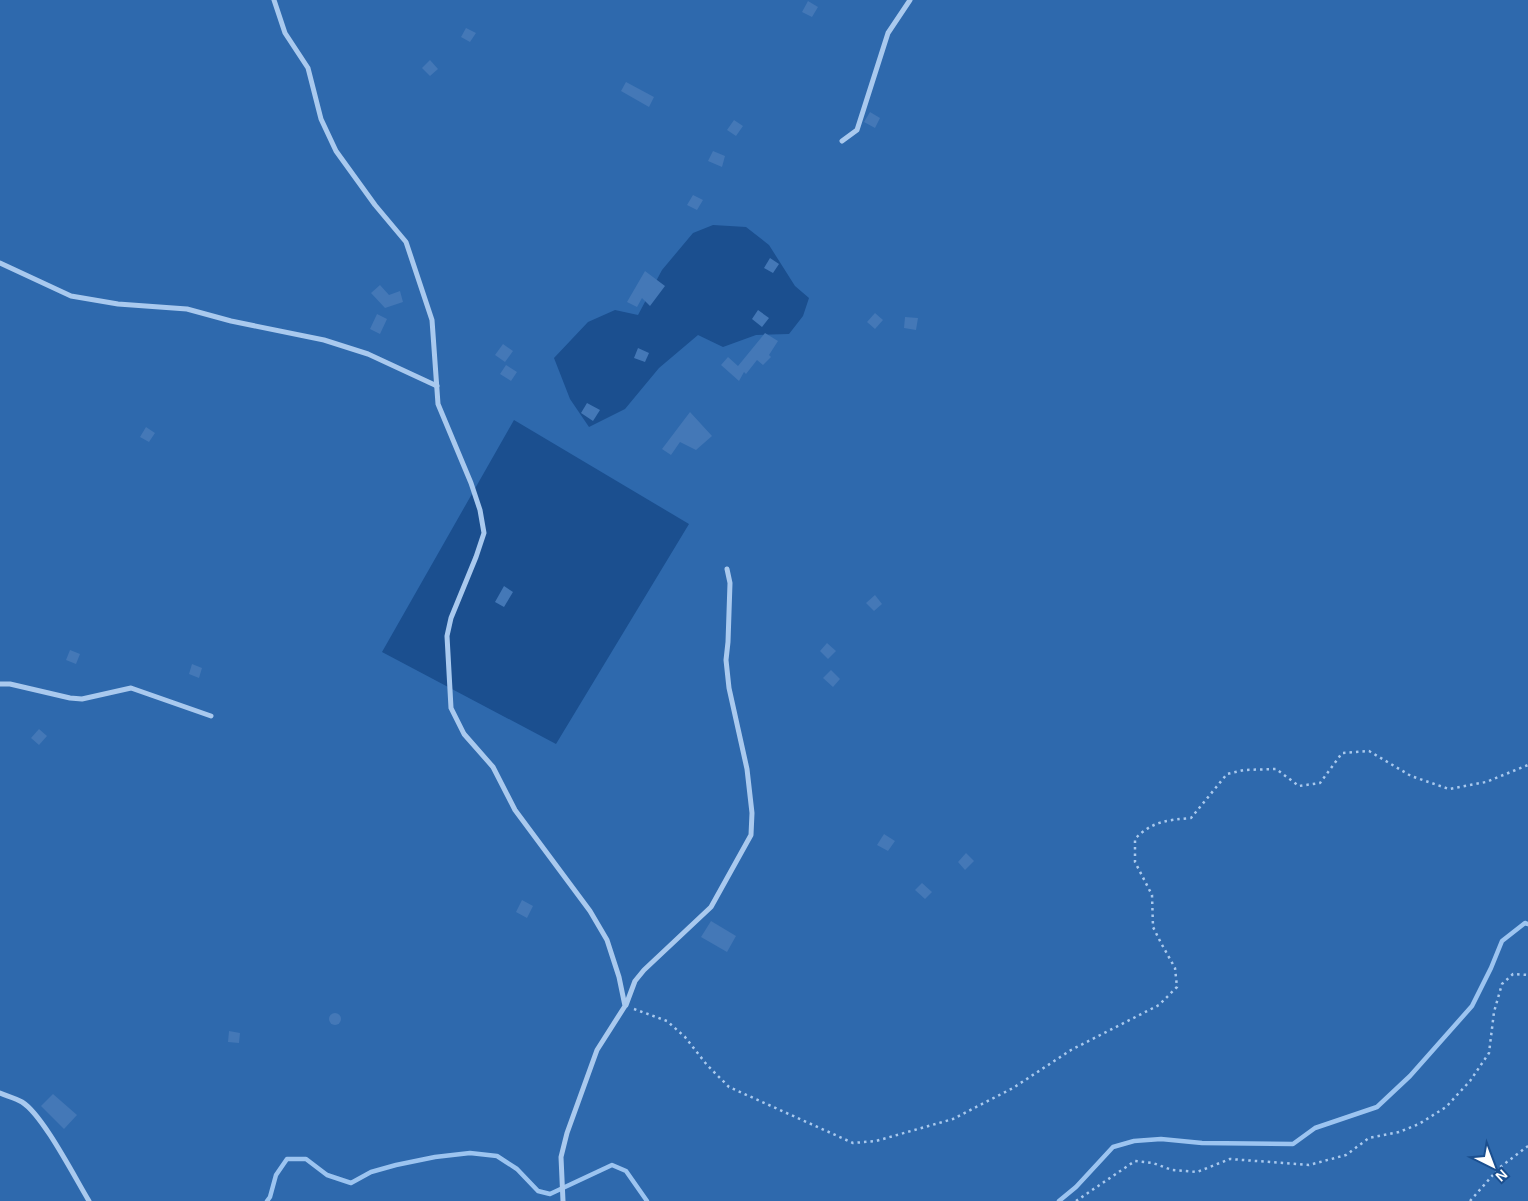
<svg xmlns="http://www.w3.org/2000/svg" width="1528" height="1201" viewBox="0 0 1528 1201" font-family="Arial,sans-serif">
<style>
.green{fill:#2e69ad;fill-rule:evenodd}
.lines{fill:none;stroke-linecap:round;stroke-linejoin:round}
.stream{stroke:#9cc4f0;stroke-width:4.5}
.building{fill:#4478b7}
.path{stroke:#a9c9ee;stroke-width:2.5;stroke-dasharray:2.5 4;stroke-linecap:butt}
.street{stroke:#a9c9ee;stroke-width:5}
</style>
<rect width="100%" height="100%" fill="#1b4f8f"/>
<path class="green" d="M0,0h1528v1201h-1528zM713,225l33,2 23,18 26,41 14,12 -6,18 -14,18 -33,1 -33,12 -25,-12 -39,33 -34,41 -36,18 -19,-28 -16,-41 34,-36 27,-12 23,5 24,-45 31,-37zM514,420l175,104 -133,220 -174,-92z"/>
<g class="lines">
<g class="stream">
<path d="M267,1201l3,-4 6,-22 11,-16h19l21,16 24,8 20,-11 25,-7 39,-8 35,-4 27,3 20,13 21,22 12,3 62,-29 14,6 21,30"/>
<path d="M1059,1201l17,-14 37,-40 21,-6 27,-2 41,4 91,1 22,-16 62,-21 33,-31 62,-70 19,-38 11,-27 23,-18 3,1"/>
</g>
</g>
<g class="building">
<path d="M808,1l10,6 -6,10 -10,-5z"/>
<path d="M466,28l10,5 -6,9 -9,-5z"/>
<path d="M430,60l8,9 -8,7 -8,-8z"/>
<path d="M626,82l28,15 -5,10 -28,-16z"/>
<path d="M870,112l10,6 -5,10 -11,-6z"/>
<path d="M734,120l9,6 -7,10 -9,-6z"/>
<path d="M713,151l12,5 -3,11 -14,-6z"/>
<path d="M693,195l10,5 -6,10 -10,-5z"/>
<path d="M770,258l9,6 -6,9 -9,-5z"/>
<path d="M645,271l20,15 -15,20 -8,-8 -5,9 -10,-5z"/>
<path d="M380,285l9,10 11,-4 3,11 -18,6 -14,-15z"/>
<path d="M758,310l11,8 -7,9 -10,-8z"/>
<path d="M875,313l8,7 -8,9 -8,-7z"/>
<path d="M377,314l10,5 -7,15 -10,-5z"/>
<path d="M905,317l13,1 -2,12 -12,-2z"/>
<path d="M765,333l13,8 -9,14 2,2 -8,8 -6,-5 -11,14 -2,-2 -5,9 -18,-16 7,-8 10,9z"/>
<path d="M503,344l10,7 -8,11 -10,-7z"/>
<path d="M638,348l11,5 -4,9 -11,-4z"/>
<path d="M506,365l11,7 -6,9 -11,-7z"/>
<path d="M587,403l13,7 -7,11 -12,-8z"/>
<path d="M690,412l22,24 -16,14 -16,-8 -9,13 -9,-6z"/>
<path d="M146,427l9,6 -6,9 -9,-5z"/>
<path d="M504,586l9,6 -9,15 -9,-5z"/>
<path d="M875,595l7,9 -8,7 -8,-8z"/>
<path d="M827,643l9,8 -8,8 -8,-8z"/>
<path d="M70,650l10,4 -4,10 -10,-4z"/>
<path d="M192,664l10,4 -3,10 -10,-4z"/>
<path d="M831,670l9,9 -7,8 -10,-9z"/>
<path d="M39,729l8,7 -8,9 -8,-7z"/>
<path d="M884,834l11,7 -7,10 -11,-6z"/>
<path d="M966,853l8,8 -9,9 -7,-8z"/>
<path d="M922,883l10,9 -7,7 -10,-9z"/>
<path d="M522,900l11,6 -6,12 -11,-6z"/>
<path d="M711,921l25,15 -9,16 -26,-15z"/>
<circle cx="335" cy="1019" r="6"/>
<path d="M229,1031l11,2 -1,10 -11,-1z"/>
<path d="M53,1094l24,21 -13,14 -23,-23z"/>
</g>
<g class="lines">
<g class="path">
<path d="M634,1009l33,12 18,16 22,28 22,22 124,56 23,-2 77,-22 60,-31 58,-38 88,-45 18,-18 -2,-19 -14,-25 -8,-16 -1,-32 -17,-33v-23c17,-18 33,-19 56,-21l36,-44 17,-4 32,-1 23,17 21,-3 22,-30 27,-2 42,25 38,13 37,-7 42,-17"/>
<path d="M1076,1201l59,-40 18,2 19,7 25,2 33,-13 79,6 37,-10 23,-17 30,-6 20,-8 27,-17 24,-26 19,-28 5,-41 8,-28 11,-10 15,1"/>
<path d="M1470,1201l29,-33 29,-22"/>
</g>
<g class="street">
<path d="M274,0l11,33 23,35 13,51 15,32 39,54 31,37 26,78 6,84 33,79 9,27 4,23 -8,24 -25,61 -4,18 4,72 13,26 29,33 22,43 75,101 17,29 12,37 6,29 -28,44 -30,83 -6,24 2,44"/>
<path d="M842,141l15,-11 31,-97 22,-33"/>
<path d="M0,263l71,33 47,8 69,5 44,12 93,19 44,14 69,32"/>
<path d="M0,684h10l60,14 12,1 49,-11 80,28"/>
<path d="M626,1005l9,-24 9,-11 67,-63 40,-72 1,-22 -5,-44 -18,-81 -3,-28 2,-18 2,-59 -3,-14"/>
<path d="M0,1093c7,3 15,5 22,9 21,13 53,76 67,99"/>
</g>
</g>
<g transform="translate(1493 1166) rotate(138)" stroke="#1b4f8f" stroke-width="4" paint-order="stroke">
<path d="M0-4L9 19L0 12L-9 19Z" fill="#ffffff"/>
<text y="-8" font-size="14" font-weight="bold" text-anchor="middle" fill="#ffffff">N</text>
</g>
</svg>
